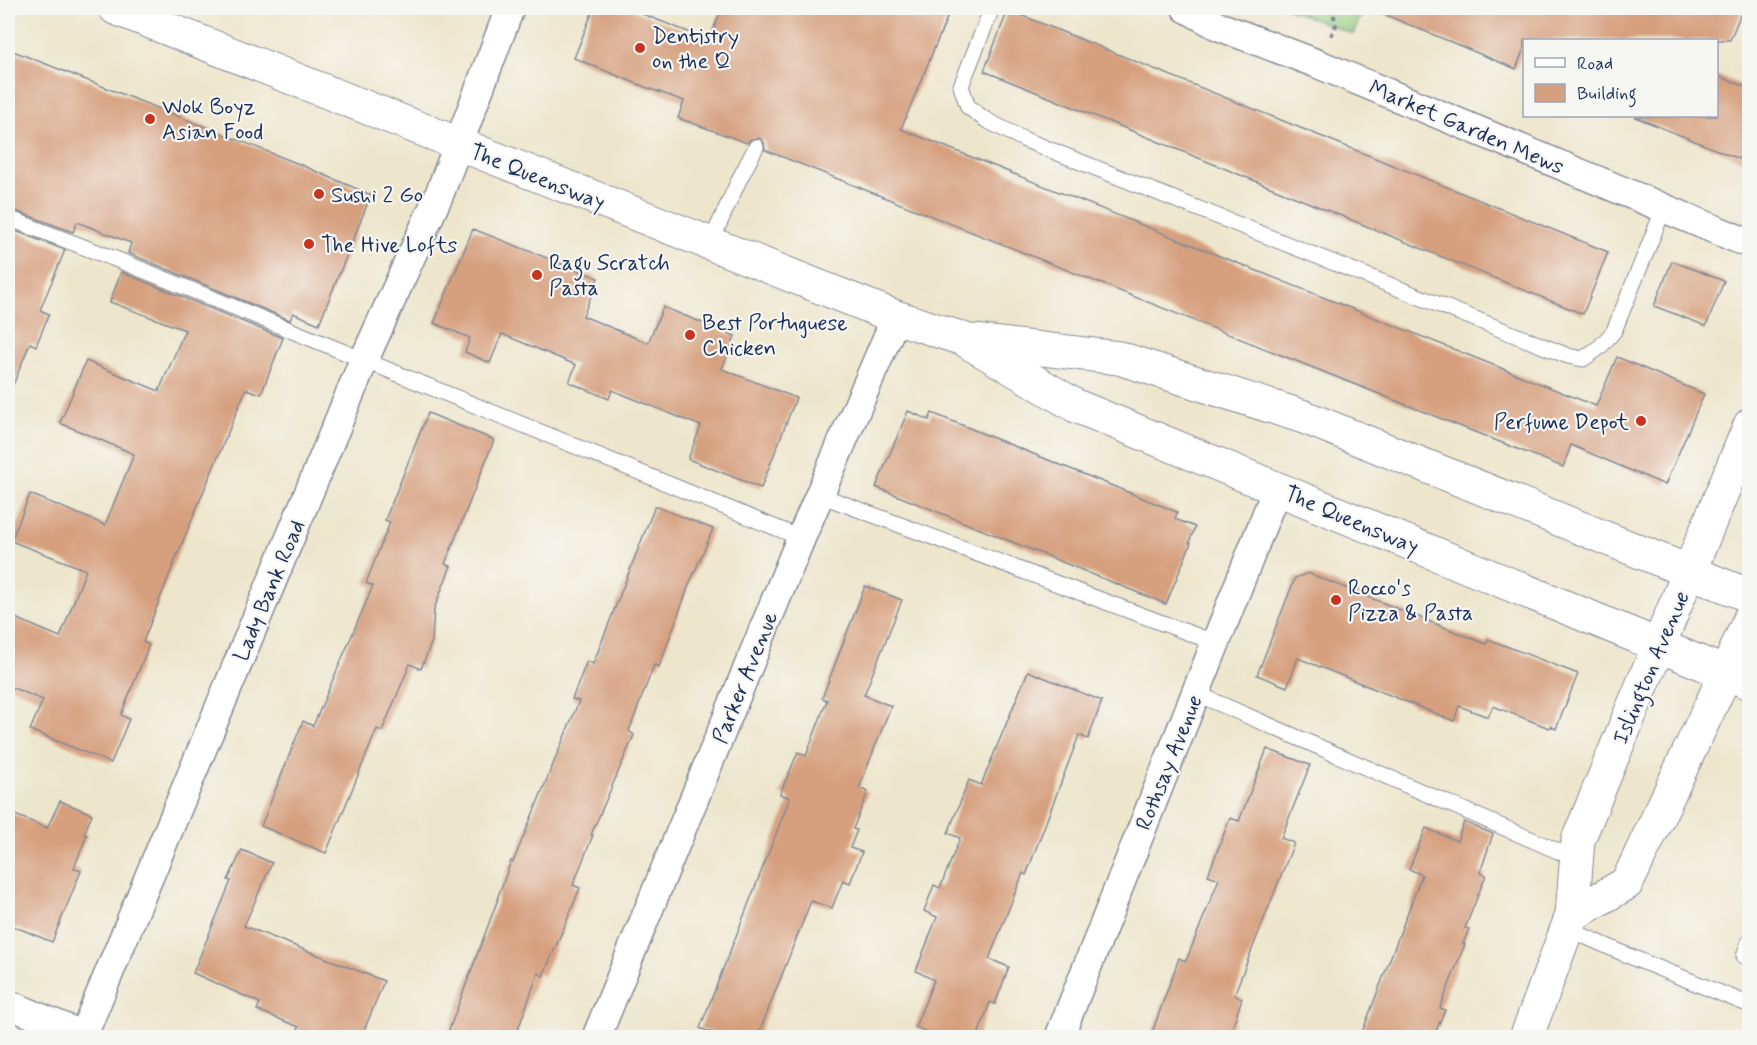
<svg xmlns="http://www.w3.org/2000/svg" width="1757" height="1045" viewBox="0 0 1757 1045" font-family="Mynerve,sans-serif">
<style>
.green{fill:#97cf81;stroke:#597f70;stroke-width:1.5}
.building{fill:#d69f7d}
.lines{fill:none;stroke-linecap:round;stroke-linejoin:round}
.service-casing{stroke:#848a95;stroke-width:17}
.minor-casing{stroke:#848a95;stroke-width:31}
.secondary-casing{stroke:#848a95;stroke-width:35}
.primary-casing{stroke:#848a95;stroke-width:35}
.path{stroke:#848a95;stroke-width:4;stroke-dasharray:4.5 4.5;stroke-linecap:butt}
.service{stroke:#fff;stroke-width:15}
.minor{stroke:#fff;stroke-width:28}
.secondary{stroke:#fff;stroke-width:33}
.primary{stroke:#fff;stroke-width:33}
.poi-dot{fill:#c8321e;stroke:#f6f6f2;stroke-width:2}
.labels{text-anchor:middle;stroke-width:4.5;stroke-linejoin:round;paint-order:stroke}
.poi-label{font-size:22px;fill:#1b2f5e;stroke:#f6f6f2;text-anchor:start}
.street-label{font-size:22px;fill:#1b2f5e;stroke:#f6f6f2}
</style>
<rect width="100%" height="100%" fill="#f6f6f2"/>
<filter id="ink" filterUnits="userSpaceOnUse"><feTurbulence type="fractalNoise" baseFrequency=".0167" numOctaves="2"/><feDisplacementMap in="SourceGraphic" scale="12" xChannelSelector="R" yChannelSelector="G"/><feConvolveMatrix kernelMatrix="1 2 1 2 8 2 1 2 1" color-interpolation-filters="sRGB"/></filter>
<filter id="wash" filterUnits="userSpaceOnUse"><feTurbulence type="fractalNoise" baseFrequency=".008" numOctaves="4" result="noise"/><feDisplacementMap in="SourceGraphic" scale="24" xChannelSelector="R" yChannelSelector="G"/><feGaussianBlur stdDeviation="1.35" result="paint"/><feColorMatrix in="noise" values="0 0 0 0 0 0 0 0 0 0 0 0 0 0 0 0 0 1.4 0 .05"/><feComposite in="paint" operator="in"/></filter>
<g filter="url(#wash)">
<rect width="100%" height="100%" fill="#eee6cc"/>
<path class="green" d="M1286,8h78l-11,26z"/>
<g id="blocks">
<g class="building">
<path d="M594,8h33l82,32 13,-32h229l-50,121 695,277 21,-49 87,37 -39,91 -94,-40 -8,22 -798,-317 -1,-8 -4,-4 -9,1 -4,4 -69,-25 6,-17 -39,-14 -71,-29z"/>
<path d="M1369,8h374l-13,32h-206v8l-8,21z"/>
<path d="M1008,10l600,242 -25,62 -599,-243z"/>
<path d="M8,49l291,115 72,31 -52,129 -26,-11 -3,7 -162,-67 3,-10 -54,-21 -4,10 -65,-24z"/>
<path d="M1716,75l33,13v75l-114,-46 81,-1z"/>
<path d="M8,228l57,22 -25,60 9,4 -13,32 -6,-3 -21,52h-1z"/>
<path d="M473,229l125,49 -15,38 65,27 15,-36 72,29 -13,33 74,29 -35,90 -73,-29 13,-33 -89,-36 -3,9 -40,-17 7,-17 -74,-31 -12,29 -25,-11 5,-14 -36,-15z"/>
<path d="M1672,261l52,20 -18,45 -52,-20z"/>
<path d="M121,272l162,66 -22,56 -15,-5 -70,169 -33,84 6,3 -28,70 8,4 -18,44 -81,-33 13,-30 -35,-14v-71l52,22 26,-67 -75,-29 19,-47 75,31 29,-71 -74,-31 26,-62 73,30 26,-61 -75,-28z"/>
<path d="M908,411l21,9 3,-7 245,99 -2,7 20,8 -6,16h2l-25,61 -290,-117z"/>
<path d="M428,413l66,27 -49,124 6,2 -17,43 -2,32 -11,28 -11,-5 -28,67 -5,-2 -51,124 -65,-27 42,-105 10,5 60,-140 -7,-3 24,-61 -5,-2z"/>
<path d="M655,506l58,23 -24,56 -30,82 -5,-2 -25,66 5,4 -43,100h2l-20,50 7,3 -15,37 -22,51 -5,-3 -23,65h-69l52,-139h-1l14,-38 2,1 21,-51 45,-110 -7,-2 15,-38 6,3z"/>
<path d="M1308,573l178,71 2,-5 90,35 -22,55 -6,-3 -1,2 -56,-22 -5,11 -29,-11 -5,15 -156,-63 -11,29 -30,-12 38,-97z"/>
<path d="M865,586l37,14 -38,95 27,11 -32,82 9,4 -15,37 4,1 -7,18 12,4 -12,31 -7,-3 -11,28 -21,-7 -54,137h-33l-24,-10 90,-230 -10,-4 18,-42 8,4 21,-56 -5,-2z"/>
<path d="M1028,671l74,30 -14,38 -9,-4 -53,140 -3,-2 -34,86 20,8 -14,37 -5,-2 -13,36h-35l-27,-11 19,-47 -18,-9 21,-54 -13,-6 10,-26 6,3 20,-50 -12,-5 21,-53 12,5z"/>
<path d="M1267,749l43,16 -29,73 13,5 -60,152 8,3 -13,40h-79l29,-80 7,3 33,-82 -11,-4 22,-57 9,3z"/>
<path d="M60,801l32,13 -8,20 3,1 -13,33 7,3 -29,71 -44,-18v-112l39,16z"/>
<path d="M1464,822l29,12 -13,39 6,2 -21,53 4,1 -6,15h2l-25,64 5,2 -12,28h-73l62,-163 -13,-6 17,-41 31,13z"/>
<path d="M242,850l30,13 -28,63 140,55 -23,57h-67l5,-11 -42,-17 3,-7 -67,-30 38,-92 -3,-1z"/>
</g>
</g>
</g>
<g filter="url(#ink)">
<use href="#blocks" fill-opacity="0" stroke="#848a95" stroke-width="1.5"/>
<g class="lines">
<g class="service-casing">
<g id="service">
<path d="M992,8l-31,78 7,21 18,13 37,19 545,217 15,3 17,-12 14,-16 50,-123"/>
<path d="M8,218l115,44 678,276"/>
<path d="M710,244l29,-64 17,-33"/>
<path d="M820,495l396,148"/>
<path d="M1195,693l381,166"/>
<path d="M1566,928l70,31 114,46"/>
<path d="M1749,942l-5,14 6,2"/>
</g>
</g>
<g class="minor-casing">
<g id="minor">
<path d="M1186,8l32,18 100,38 432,180"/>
<path d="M8,1004l81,34"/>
<path d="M82,1038l282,-678 75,-165 71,-187"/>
<path d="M596,1038l205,-500 95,-221"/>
<path d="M1059,1038c73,-184 147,-367 218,-550"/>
</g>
</g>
<g class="secondary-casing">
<g id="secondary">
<path d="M1572,915l55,-32 99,-210 24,-55"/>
<path d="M1526,1038l46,-123 6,-75 172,-415"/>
</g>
</g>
<g class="primary-casing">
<g id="primary">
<path d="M115,8l781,309 67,22 113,67 674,277"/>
<path d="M974,341l145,17 185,59 446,179"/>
</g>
</g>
<path class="path" d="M1331,36l5,-11 -4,-17"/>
<use href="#service" class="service"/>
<use href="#minor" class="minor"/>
<use href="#secondary" class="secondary"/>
<use href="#primary" class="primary"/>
</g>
</g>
<g class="poi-dot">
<circle cx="640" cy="48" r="6"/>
<circle cx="150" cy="119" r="6"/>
<circle cx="319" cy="194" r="6"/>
<circle cx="309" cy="244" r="6"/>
<circle cx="537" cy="275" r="6"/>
<circle cx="690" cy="335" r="6"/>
<circle cx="1641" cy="421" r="6"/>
<circle cx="1336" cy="600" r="6"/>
</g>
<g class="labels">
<g class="poi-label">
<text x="652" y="43">Dentistry<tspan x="652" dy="25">on the Q</tspan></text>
<text x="162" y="114">Wok Boyz<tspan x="162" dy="25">Asian Food</tspan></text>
<text x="331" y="202">Sushi 2 Go</text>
<text x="321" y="252">The Hive Lofts</text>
<text x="549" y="270">Ragu Scratch<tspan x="549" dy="25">Pasta</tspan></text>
<text x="702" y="330">Best Portuguese<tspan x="702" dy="25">Chicken</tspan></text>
<text x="1629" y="429" text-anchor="end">Perfume Depot</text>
<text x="1348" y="595">Rocco's<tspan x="1348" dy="25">Pizza &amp; Pasta</tspan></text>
</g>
<g class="street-label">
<text transform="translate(1467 126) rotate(23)" y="8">Market Garden Mews</text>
<text transform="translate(538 176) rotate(22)" y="8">The Queensway</text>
<text transform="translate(1352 519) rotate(23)" y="8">The Queensway</text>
<text transform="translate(268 590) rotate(-67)" y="8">Lady Bank Road</text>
<text transform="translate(1650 667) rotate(-67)" y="8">Islington Avenue</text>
<text transform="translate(744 677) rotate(-68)" y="8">Parker Avenue</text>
<text transform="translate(1168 762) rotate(-68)" y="8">Rothsay Avenue</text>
</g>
</g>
<rect width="1757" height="1045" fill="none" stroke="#f6f6f2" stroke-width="30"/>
<rect x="1523" y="39" width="195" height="78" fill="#f6f6f2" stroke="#9ea6b7" stroke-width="1.5"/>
<rect x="1535" y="58" width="30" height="9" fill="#ffffff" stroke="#9ea6b7" stroke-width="1.5"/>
<text x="1577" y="69" font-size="18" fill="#1b2f5e">Road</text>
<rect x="1535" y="84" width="30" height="18" fill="#d69f7d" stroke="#9ea6b7" stroke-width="1.5"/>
<text x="1577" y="99" font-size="18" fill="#1b2f5e">Building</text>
</svg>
